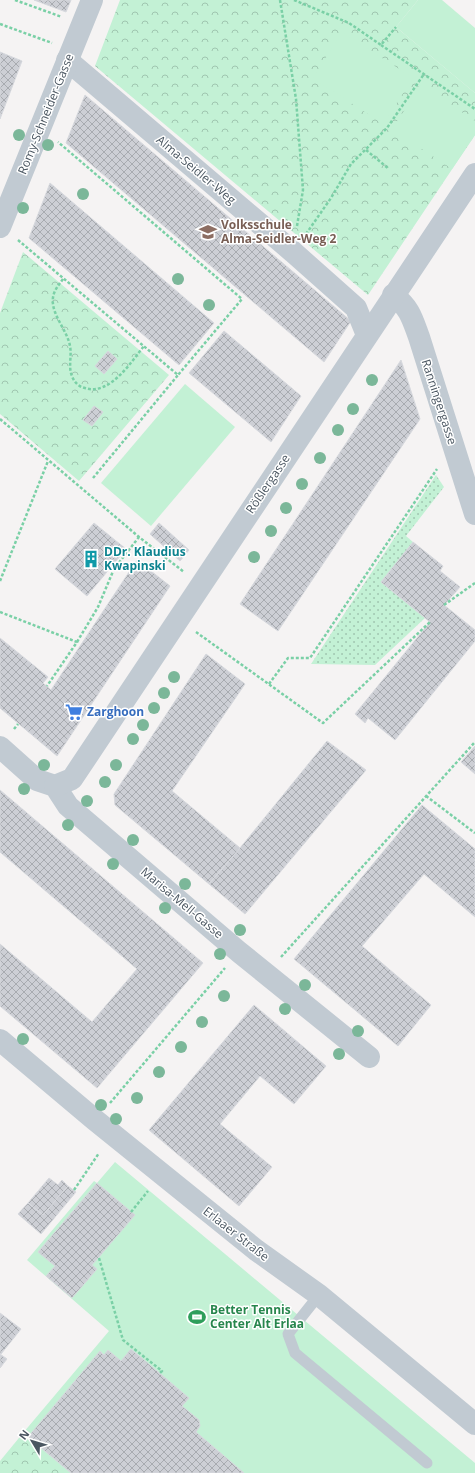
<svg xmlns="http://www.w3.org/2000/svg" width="475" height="1473" viewBox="0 0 475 1473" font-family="'Open Sans',sans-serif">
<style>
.grass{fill:url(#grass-dots)}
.park{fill:url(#park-crowns)}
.pitch{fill:#c3f1d5}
.building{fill:url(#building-cross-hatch);stroke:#d7d9de}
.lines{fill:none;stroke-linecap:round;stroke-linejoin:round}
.path{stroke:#7ad0a6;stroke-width:2.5;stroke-dasharray:3 2;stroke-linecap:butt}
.lane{stroke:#c1cad2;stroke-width:11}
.street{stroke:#c1cad2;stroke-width:22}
.tree{fill:#7bb799}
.labels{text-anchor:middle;stroke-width:3;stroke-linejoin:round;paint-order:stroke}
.street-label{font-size:12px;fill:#4a5661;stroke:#fff}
.education-label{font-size:12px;font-weight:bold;fill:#785e54;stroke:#fff;text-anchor:start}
.culture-label{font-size:12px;font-weight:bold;fill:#0d838f;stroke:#fff;text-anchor:start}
.shop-label{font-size:12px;font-weight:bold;fill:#366cbe;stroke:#fff;text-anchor:start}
.leisure-label{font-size:12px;font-weight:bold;fill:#27864d;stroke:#fff;text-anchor:start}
</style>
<defs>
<pattern id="grass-dots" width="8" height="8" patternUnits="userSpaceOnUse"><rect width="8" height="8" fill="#c3f1d5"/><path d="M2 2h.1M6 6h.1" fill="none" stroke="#a0c6b0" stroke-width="1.8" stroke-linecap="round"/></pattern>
<pattern id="park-crowns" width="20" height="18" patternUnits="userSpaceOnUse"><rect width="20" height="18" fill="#c3f1d5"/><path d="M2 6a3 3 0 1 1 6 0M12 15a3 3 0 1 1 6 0" fill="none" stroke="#a0c6b0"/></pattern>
<pattern id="building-cross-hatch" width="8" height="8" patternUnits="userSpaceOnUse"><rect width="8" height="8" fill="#cdcfd5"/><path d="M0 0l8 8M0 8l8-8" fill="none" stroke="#a8abb0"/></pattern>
</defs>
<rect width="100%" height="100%" fill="#f5f3f3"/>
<path class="grass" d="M436,475l8,12 -38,49 7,6 -32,40 44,36 -50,47 -64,-1z"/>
<g class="park">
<path d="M120,0h298l-22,27 79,66v42l-107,160 -273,-229z"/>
<path d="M23,252l146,123 -90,106 -79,-67v-101z"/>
<path d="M23,1433l48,40h-71v-12z"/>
</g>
<g class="pitch">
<path d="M418,0h24l33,28v65l-79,-66z"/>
<path d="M342,32l71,46 -30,46 -70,-46z"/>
<path d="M421,85l54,36v14l-23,34 -60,-40z"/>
<path d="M185,384l50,43 -84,99 -50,-43z"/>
<path d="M115,1162l360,301v10h-404l-48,-40 86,-102 -82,-71 67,-79 3,2z"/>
</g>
<g class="building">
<path d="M34,0h37l-5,12z"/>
<path d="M0,52l22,9 -22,58z"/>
<path d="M85,95l266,226 -27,41 -258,-219z"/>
<path d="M50,183l164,140 -35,42 -150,-127z"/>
<path d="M224,331l77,65 -30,46 -82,-69z"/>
<path d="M108,351l9,8 -13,15 -9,-8z"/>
<path d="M401,360l19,59 -142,212 -38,-27z"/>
<path d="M94,406l9,6 -11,14 -9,-6z"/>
<path d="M94,523l32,26 -39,47 -32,-27z"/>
<path d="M159,523l30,27 -9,11 -30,-27z"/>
<path d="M413,542l30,24 -3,5 20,16 -16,18 31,25v11l-80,99 -27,-22 -3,5 -10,-9 75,-92 -49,-40z"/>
<path d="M137,560l33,26 -113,170 -57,-48v-70l48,39 -5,6 8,7z"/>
<path d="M206,654l39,30 -73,107 68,57 -31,36 -94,-79 -1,-11z"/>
<path d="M327,741l39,29 -121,144 -36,-30 31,-36z"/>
<path d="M475,746v28l-14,-12z"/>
<path d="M0,790l203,173 -106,125 -97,-82v-62l92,78 45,-53 -137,-117z"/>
<path d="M422,805l53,44v68l-51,-43 -62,72 69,59 -33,41 -104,-87z"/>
<path d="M254,1005l72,61 -32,38 -34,-28 -40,48 52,43 -33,39 -90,-76z"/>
<path d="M49,1178l9,7 4,-5 6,6 -25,29 -15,-12z"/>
<path d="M97,1183l38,32 -43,50 5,4 -25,29 -26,-22 9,-10 -17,-14z"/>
<path d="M68,1186l8,6 -35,42 -23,-20 10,-11 15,12z"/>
<path d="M0,1313l21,16 -20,25h-1z"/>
<path d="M131,1349l58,49 -7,8 17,14 1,6 -4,6 48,41h-173l-43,-36 72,-86 4,4 4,-5 13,11z"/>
<path d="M0,1354l7,5 -7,9z"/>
</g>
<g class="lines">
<g class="path">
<path d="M15,0l47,17"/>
<path d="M280,0l16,99 7,91 -6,36"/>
<path d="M294,0l55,23 32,22 15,-18"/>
<path d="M0,24l52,19"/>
<path d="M381,45l94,64"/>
<path d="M366,150l23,19"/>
<path d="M306,234l25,-36 20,-34 36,-36 37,-54"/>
<path d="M18,240l160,135 64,-76 -184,-157"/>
<path d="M63,279c-3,4 -6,8 -8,12 -9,19 12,37 15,55 2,10 -2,21 2,30 2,6 7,11 13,12 25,8 46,-26 59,-42"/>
<path d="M0,419l139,118 45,35"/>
<path d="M93,478l85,-103"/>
<path d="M0,581l48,-120"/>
<path d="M444,605l31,-22"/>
<path d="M0,612l77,30 -30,44"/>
<path d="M196,632l127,91 107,-101"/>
<path d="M77,642l21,-35 16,-38 25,-32"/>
<path d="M269,684l19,-26h22l127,-189"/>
<path d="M14,729l4,-5"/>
<path d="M426,796l49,37"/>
<path d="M281,957l194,-215"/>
<path d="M110,1103l115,-135"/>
<path d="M74,1190l25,-37"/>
<path d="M131,1212l17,-21"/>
<path d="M99,1258l24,82 39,31 -2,2"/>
</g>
<path class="lane" d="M319,1295l-31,39 7,19 132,110"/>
<g class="street">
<path d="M67,60l226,192 63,56 11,27"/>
<path d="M0,227l92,-227"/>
<path d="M393,295c17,13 19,23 26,42l56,177"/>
<path d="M0,747l37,33 18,6 13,20 171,146 130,105"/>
<path d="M55,786l17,-7 403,-605"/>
<path d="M0,1040l95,80 161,130 63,45 156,129"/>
</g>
</g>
<g class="tree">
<circle cx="19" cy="135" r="6"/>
<circle cx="48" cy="145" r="6"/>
<circle cx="83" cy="194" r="6"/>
<circle cx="23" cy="208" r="6"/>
<circle cx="178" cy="279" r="6"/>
<circle cx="209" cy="305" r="6"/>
<circle cx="372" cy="380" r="6"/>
<circle cx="353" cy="409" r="6"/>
<circle cx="338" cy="430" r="6"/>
<circle cx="320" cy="458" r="6"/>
<circle cx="302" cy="484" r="6"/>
<circle cx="286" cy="508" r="6"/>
<circle cx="271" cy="531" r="6"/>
<circle cx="254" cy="557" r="6"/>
<circle cx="174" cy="677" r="6"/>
<circle cx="164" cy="693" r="6"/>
<circle cx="154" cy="708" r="6"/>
<circle cx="143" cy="725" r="6"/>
<circle cx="133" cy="739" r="6"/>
<circle cx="44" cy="765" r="6"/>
<circle cx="116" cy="765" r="6"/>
<circle cx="105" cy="782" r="6"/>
<circle cx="24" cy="789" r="6"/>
<circle cx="87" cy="801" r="6"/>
<circle cx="68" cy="825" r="6"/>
<circle cx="133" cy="840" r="6"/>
<circle cx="113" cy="864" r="6"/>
<circle cx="185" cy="884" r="6"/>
<circle cx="165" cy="908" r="6"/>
<circle cx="240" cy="930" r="6"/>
<circle cx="220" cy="954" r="6"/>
<circle cx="305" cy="985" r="6"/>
<circle cx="224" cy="996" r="6"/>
<circle cx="285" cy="1009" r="6"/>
<circle cx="202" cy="1022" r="6"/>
<circle cx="358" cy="1031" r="6"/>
<circle cx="23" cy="1039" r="6"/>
<circle cx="181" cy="1047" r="6"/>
<circle cx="339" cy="1054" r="6"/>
<circle cx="159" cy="1072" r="6"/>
<circle cx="137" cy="1098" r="6"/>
<circle cx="101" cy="1105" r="6"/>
<circle cx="116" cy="1119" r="6"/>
</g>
<defs>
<g id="school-bare" transform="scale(1.38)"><path d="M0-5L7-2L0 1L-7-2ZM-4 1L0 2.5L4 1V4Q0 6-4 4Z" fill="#8d6e63" stroke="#fff" stroke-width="2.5" paint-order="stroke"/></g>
<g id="building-bare" transform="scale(1.38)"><path d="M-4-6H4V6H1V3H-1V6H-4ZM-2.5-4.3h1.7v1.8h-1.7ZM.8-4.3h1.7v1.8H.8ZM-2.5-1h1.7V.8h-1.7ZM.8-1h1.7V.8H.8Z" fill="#0f9aa8" stroke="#fff" stroke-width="2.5" paint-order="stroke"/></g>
<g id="supermarket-bare" transform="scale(1.38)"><path d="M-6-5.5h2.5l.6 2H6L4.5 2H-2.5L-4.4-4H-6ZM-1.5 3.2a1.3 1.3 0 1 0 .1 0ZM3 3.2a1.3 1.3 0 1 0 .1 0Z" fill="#3f7fe0" stroke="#fff" stroke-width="2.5" paint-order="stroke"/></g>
<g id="stadium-bare" transform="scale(1.38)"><path d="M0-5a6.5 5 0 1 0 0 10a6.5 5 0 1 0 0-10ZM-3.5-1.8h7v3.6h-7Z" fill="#2e9e5b" stroke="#fff" stroke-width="2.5" paint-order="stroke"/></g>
</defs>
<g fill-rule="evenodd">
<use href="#school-bare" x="208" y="232"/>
<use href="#building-bare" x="91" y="559"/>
<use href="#supermarket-bare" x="74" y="712"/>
<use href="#stadium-bare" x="197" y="1317"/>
</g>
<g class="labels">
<g class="street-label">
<text transform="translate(46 114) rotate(-68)" y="4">Romy-Schneider-Gasse</text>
<text transform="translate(196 170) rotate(40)" y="4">Alma-Seidler-Weg</text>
<text transform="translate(439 402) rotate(72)" y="4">Ranningergasse</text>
<text transform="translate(268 484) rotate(-56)" y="4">Rößlergasse</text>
<text transform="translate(182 903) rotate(40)" y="4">Marisa-Mell-Gasse</text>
<text transform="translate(236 1234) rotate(38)" y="4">Erlaaer Straße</text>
</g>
<g class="education-label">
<text x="221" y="229">Volksschule<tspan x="221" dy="14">Alma-Seidler-Weg 2</tspan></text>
</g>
<g class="culture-label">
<text x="104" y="556">DDr. Klaudius<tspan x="104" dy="14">Kwapinski</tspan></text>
</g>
<g class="shop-label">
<text x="87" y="716">Zarghoon</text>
</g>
<g class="leisure-label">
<text x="210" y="1314">Better Tennis<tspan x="210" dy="14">Center Alt Erlaa</tspan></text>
</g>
</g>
<g transform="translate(32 1441) rotate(308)" stroke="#ffffff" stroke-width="3" paint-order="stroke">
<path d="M0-3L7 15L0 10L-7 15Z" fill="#4a5661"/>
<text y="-6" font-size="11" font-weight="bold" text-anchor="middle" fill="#4a5661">N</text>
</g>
</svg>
